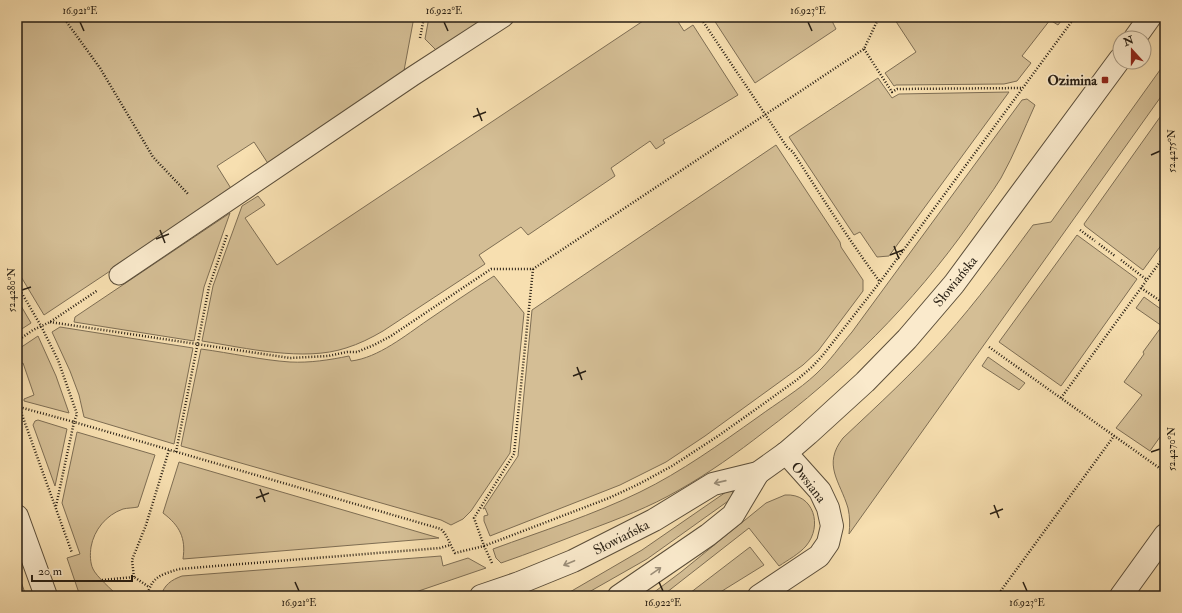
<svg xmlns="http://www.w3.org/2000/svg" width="1182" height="613" viewBox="0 0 1182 613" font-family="'IM FELL Double Pica',serif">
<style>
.green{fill:#d4be95;stroke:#7e6e54}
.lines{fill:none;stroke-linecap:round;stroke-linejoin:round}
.pedestrian-casing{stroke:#5b4e3a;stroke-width:21}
.minor-casing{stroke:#5b4e3a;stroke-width:24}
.tertiary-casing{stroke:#5b4e3a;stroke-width:24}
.path{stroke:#271e13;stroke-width:2.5;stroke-dasharray:1 2;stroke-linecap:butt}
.pedestrian{stroke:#faeacc;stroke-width:19}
.minor{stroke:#faeacc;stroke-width:22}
.tertiary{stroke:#faeacc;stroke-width:22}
.oneway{stroke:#9b8e79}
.ticks{fill:none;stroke:#271e13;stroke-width:1.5}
.poi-dot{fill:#8f2418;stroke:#faeacc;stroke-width:1.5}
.labels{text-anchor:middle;stroke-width:3;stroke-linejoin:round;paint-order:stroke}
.poi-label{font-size:14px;font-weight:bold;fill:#271e13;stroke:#faeacc;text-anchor:end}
.street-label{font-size:14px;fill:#271e13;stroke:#faeacc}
.neatline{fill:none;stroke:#271e13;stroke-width:1.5}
.ticks-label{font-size:10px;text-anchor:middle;fill:#271e13}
</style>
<rect width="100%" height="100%" fill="#f7dfb0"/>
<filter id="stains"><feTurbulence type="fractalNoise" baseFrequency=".005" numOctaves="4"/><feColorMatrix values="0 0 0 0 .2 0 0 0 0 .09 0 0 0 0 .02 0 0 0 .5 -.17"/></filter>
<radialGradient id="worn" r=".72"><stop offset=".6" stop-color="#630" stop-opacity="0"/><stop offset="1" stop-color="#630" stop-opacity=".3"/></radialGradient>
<g class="green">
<path d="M17,17h397l-11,59 -134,89 -15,-23 -37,24 15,24 -188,125 -27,-45z"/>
<path d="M429,17h61l-52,35 -13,-13z"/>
<path d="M649,17h26l9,14 9,-6 45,70 -75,45 2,3 -9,6 -6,-8 -39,27 4,8 -87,59 -7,-8 -42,28 6,9 -102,67c-12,7 -24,13 -37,17 -42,14 -100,0 -144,-7l11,-55 29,-80 16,-10 7,9 -20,13 32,47z"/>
<path d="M712,17h123l-4,2 5,10 -81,54z"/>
<path d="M893,17h171l-6,8 -8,-5 -28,36 9,7 -14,18 -13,3 -108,1 -2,1 -9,-13 31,-21z"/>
<path d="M1165,63v28l-316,443c1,-9 1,-17 -1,-26 -8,-27 -26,-43 -5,-70 35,-33 70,-65 102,-101 32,-36 60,-74 88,-112l18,-3z"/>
<path d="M878,78l14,20 7,-4 110,-2 -120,164 -12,1 -17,-25 -6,3 -65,-98z"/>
<path d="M1027,99l8,6c-11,24 -21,50 -34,73 -9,15 -21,30 -31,45 -57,81 -127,150 -206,209 -27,21 -55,41 -85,58 -29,17 -61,29 -93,41 -28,11 -56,22 -85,32l-5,-5 -3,-9c49,-18 100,-34 147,-57 41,-20 80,-48 118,-75 19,-14 41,-27 58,-43 14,-13 24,-28 36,-42l170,-232z"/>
<path d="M1165,110v130l-22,30 -58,-44 -1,-2z"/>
<path d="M776,145l64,97 1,5 22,33v11l-45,60 -15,14 -98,71 -39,26 -46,23 -130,51 -6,-15v-5l4,-1 -3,-7 -2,1 35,-53 14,-146z"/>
<path d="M230,213l-26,74 -10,54 -120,-19 1,-5z"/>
<path d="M1077,235l60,44 -76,107 -62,-44z"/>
<path d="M494,276l30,37 -14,140 -39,58 -8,8 -12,6 -10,-5 -260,-74 20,-97c30,4 60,11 89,13 20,1 39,-2 59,-6l2,5c27,-3 55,-26 77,-41 22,-15 44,-30 66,-44z"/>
<path d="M1144,297l21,15v118l-15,21 -34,-23 26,-33 -18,-13 20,-28 -1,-2 19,-26 -26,-18z"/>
<path d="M17,299l14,24 -14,9z"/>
<path d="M60,327l133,21 -19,96 -90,-27 -5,-22 -9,-24 -18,-39z"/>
<path d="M38,336l18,40 13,37 -45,-12v-2l10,-4 -11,-32 -6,2v-15z"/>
<path d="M988,357l37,26 -6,7 -37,-24z"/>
<path d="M38,420l29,9 -12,57 -22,-61 2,-4z"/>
<path d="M77,432l78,23 -17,52c-5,1 -11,1 -15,2 -17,6 -29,21 -32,38 -1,7 -1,16 2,22 3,7 19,21 25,27h-38l-13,-38 13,-4 -18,-51z"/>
<path d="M179,462l260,76 -256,21c3,-21 -3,-33 -20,-46z"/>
<path d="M733,491l-2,8 -84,60 -65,37h-19l79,-46 84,-58z"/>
<path d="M785,495c29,-2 38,31 21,51 -7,8 -18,14 -27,20l-30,-38 -87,68h-13l32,-24 85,-69z"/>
<path d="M750,547l14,18 -42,26 -7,5h-29z"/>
<path d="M441,556l2,10 25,-8 18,10 -82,28h-243c3,-11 10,-16 21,-20z"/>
<path d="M17,570l9,26h-8l-1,-2z"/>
</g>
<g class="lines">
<g class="pedestrian-casing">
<path id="pedestrian" d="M119,275l294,-199 91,-59"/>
</g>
<g class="minor-casing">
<g id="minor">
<path d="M759,596l60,-40 9,-13 4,-17 -4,-18 -8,-17 -34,-38"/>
<path d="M1121,596l44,-61"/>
</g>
</g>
<g class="tertiary-casing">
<g id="tertiary">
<path d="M1135,38l15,-21"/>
<path d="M17,516l29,80"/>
<path d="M481,596l38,-13 54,-22 81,-41 59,-36 45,-11 28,-20 22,-19 57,-52 42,-43 47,-55 166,-225"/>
<path d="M619,596l89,-61 25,-20 25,-42"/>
</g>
</g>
<g class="path">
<path d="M63,17l37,51 53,89 36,38"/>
<path d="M700,17l87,130 6,5c28,44 56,88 87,130"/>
<path d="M420,38l4,-21"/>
<path d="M864,49l28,43 5,-3 125,-1"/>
<path d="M1080,230l15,11"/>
<path d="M1099,244l16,12"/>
<path d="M1121,260l26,20"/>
<path d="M533,269l-19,185 -40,64 10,28 125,-48 30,-14 33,-18 46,-30 41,-29 39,-28 14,-12 11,-12 57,-73 195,-265"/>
<path d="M17,285l24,41 17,34 19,54 -3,8 367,107c7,7 9,16 14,24l29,-7 8,17"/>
<path d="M1141,288l24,16"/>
<path d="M50,322l240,36 38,-2 19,-4h10l17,-7 17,-9 100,-67h42l331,-220 15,-32"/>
<path d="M17,341l16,-11 17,-8 48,-32"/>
<path d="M989,347l176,125"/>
<path d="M1061,398l104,-143"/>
<path d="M17,401l55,152"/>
<path d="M17,408l2,-1 55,15 -18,84"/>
<path d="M176,452l33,-165 18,-52"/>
<path d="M134,577l-2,-17 14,-35 23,-75"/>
<path d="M102,580l32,-3 15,10"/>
<path d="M1000,591l7,5"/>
<path d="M147,596c5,-20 14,-21 32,-27l261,-21 10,-3"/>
<path d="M997,596l117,-160"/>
</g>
<use href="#pedestrian" class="pedestrian"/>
<use href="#minor" class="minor"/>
<use href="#tertiary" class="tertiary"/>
</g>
<defs><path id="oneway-shaft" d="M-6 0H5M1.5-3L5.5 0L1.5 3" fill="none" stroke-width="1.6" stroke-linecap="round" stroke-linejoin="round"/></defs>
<g class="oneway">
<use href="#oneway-shaft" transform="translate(720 482) rotate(167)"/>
<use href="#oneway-shaft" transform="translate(569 563) rotate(157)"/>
<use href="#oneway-shaft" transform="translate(656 571) rotate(-35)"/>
</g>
<path class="ticks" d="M80,22l4,9M444,22l4,9M808,22l4,9M477,108l5,13M473,117l13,-5M1151,155l9,-4M160,230l5,13M156,239l13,-5M894,246l5,13M890,255l13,-5M22,290l9,-3M577,367l5,13M573,376l13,-5M1151,452l9,-3M260,489l5,13M256,498l13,-5M994,505l5,13M990,514l13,-5M295,582l4,9M659,582l4,9M1023,582l4,9"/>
<rect class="poi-dot" x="1101" y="76" width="8" height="8" rx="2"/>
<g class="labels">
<g class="poi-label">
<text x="1097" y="85">Ozimina</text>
</g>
<g class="street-label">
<text transform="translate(955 281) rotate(-51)" y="5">Słowiańska</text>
<text transform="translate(809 482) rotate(52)" y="5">Owsiana</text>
<text transform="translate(621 537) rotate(-27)" y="5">Słowiańska</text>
</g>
</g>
<rect width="1182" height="613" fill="none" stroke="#f7dfb0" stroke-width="44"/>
<g transform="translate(1132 50) rotate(339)"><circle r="19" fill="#faeacc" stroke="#a69882"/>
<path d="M0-3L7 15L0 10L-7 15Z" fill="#8f2418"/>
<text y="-6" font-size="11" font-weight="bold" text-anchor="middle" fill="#271e13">N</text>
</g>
<path d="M32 575v6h100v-6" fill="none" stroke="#271e13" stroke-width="2"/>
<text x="38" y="575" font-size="12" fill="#271e13" stroke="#faeacc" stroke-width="3" paint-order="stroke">20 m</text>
<rect x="22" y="22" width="1138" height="569" class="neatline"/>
<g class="ticks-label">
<text x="80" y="14">16.921°E</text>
<text x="444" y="14">16.922°E</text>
<text x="808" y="14">16.923°E</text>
<text transform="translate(1171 151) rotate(-90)" y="4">52.4275°N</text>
<text transform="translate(11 290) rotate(-90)" y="4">52.4280°N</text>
<text transform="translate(1171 449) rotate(-90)" y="4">52.4270°N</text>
<text x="299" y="606">16.921°E</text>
<text x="663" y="606">16.922°E</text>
<text x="1027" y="606">16.923°E</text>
</g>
<rect width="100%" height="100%" filter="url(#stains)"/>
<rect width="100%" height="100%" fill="url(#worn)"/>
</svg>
